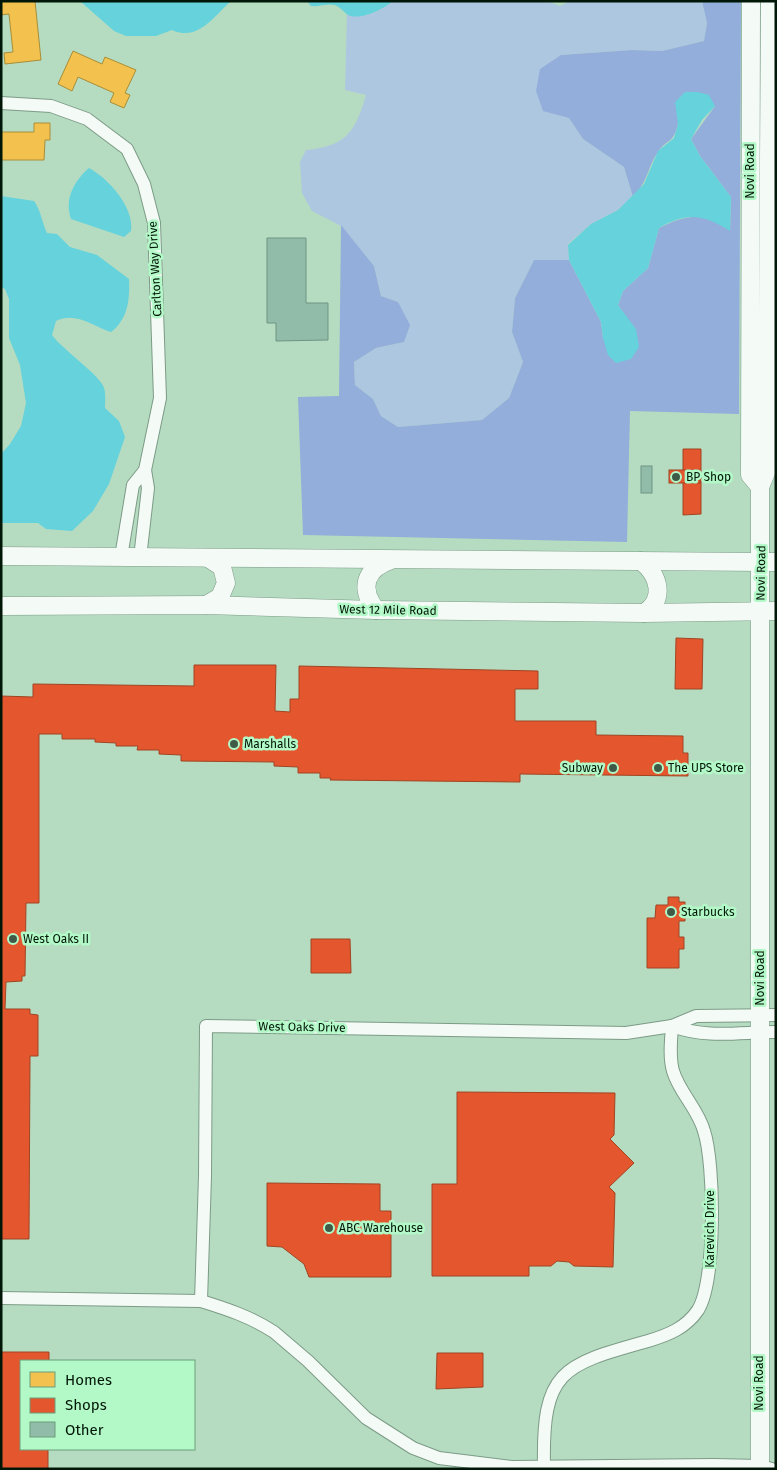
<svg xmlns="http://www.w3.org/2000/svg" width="777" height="1470" viewBox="0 0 777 1470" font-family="'Fira Sans',sans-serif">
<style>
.green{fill:#adc7e0}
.forest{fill:#93aeda}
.water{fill:#65d2dc}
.homes{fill:#f2c14e;stroke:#a98e38}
.shops{fill:#e4572e;stroke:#a04422}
.building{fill:#91bca9;stroke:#6e9483}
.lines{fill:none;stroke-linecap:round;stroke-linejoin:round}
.street-casing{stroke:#7c9b86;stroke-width:14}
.secondary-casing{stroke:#7c9b86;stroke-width:19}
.street{stroke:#f4faf6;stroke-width:12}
.secondary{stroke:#f4faf6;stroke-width:18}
.poi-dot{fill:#3f5b47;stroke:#b3f9c8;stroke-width:2}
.labels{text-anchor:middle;stroke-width:5;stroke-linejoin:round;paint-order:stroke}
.street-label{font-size:12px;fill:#001606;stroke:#b3f9c8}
.poi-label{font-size:12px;fill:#001606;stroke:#b3f9c8;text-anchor:start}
</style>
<rect width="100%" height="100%" fill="#b5dcc1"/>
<path class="green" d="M393,1h154l13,5 10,-5h132l5,22 -3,18 -42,10 -30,-1 -71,5 8,63 14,21 41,28 9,30 -15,13 -27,14 -23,20 1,16h-35l-19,38 -3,34 11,30 -14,36 -27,22 -84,7 -17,-11 -8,-17 -18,-14 -1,-23 22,-14 28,-6 -6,-40 -17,-6 -7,-30 -33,-40 -29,-15 -10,-18 -2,-31 6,-12c40,-4 49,-17 60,-55l-21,-5 2,-76c14,6 36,-4 46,-13z"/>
<path class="forest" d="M702,1h39l-2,413 -109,-3 -3,131 -324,-7 -5,-138 41,-1 2,-171 33,41 7,30 17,6 12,23 -6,17 -28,6 -22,14 1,23 18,14 8,17 17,11 84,-7 27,-22 14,-36 -11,-30 3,-34 19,-38h35l32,62 2,16 21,-24 -6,-9 5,-14 25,-23 11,-40c15,-8 37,-16 54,-8 6,3 11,8 17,10l1,-33 -31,-41 -9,-17 24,-33 -37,18c-5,21 -11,14 -20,28 -11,16 -9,28 -25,45l-9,-30 -41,-28 -14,-21 -26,-7 -7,-20 4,-22 21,-14 71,-5 30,1 42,-10 3,-18z"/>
<g class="water">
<path d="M80,1h151c-17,15 -33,41 -59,29l-16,6h-30l-12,-5z"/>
<path d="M307,1h86c-9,8 -33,20 -45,14 -4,-3 -8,-8 -13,-10 -8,-2 -16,2 -24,1z"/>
<path d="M685,92h13l11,3 6,11 -13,14 -11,19 9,17 31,41 -1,34c-27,-17 -43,-19 -71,-3l-11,40 -25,23 -5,14 18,24 3,18 -8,12 -15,4 -8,-8 -5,-17 -2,-16 -32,-62 -1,-15 23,-21 27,-14 26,-26 14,-33 16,-13 4,-14 -3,-22z"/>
<path d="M89,168c20,11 45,39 42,63l-7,6 -53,-18c-7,-20 3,-38 18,-51z"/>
<path d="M1,196l33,5c7,10 8,21 13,32l10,1 13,13 27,8 32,24c1,20 -1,40 -18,53 -18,-6 -36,-21 -55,-11l-4,14c11,15 50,42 52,53 2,6 1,14 1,20l14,13 6,16 -16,47 -16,27 -21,20 -26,-2 -8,-6h-37v-69l9,-10 11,-18 5,-23 -6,-38 -11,-27v-39l-4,-10 -4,-2z"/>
</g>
<g class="homes">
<path d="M1,1h34l6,59 -36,4 -1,-11 9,-1 -4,-38 -8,1z"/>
<path d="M73,51l29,13 3,-7 31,13 -11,23 5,2 -6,13 -14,-6 4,-9 -36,-16 -6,14 -14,-7z"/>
<path d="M34,123h16v17h-5l-1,20h-43v-28h33z"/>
</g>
<g class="shops">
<path d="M683,449h18v65l-18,1z"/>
<rect x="669" y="470" width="31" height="13"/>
<path d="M676,638l27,1 -1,50h-27z"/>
<path d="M194,665h82l-1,46 15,1v-13h9v-33l239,5v18h-23v32h81v14l87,1v17h5v23l-168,-2v8l-190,-2 1,-2h-11v-5h-22v-6l-24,-1v-4l-93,-1v-6l-22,-1v-4h-22l1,-4h-22v-3l-21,-1v-3h-33v-5h-23v169h-13l-1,73h-3v5l-16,1 -1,27h25v5l8,1v41h-8l-1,183h-28v-543l32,1v-13l161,2z"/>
<path d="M668,897h11v5h6v19h-6v16h5v12h-5v19h-32v-50h8l1,-13h12z"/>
<path d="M311,939h39l1,34h-40z"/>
<path d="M457,1092l158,1 -1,42 -4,4 24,24 -25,24 6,6 -2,74 -39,-1 -5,-4 -12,-1 -6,5h-22v10h-97v-92h25z"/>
<path d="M267,1183l113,1v27h11v66h-82l-5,-13 -22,-17 -15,-1z"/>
<path d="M1,1352h48v9h-28v88h27v20h-47z"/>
<path d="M437,1353h46v34l-47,2z"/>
</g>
<g class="building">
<path d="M267,238h39v65h22v37l-52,1v-18h-9z"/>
<rect x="641" y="466" width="11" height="27"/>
</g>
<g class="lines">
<g class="street-casing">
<g id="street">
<path d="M1,103l50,3 36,13 40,30 17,35 10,39 6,175 -15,72"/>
<path d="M121,557l12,-72 12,-15 3,18 -8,70"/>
<path d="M672,1026c36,13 67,6 104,6"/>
<path d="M1,1298l200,3c26,8 50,16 73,31l34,29 58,57 47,30 26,10 73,9 202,-2 46,1 12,3"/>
<path d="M201,1301l4,-125 1,-150 420,7 46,-7 24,-10 80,-1"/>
<path d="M544,1467c-2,-96 17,-102 104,-126 20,-6 38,-13 50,-31 18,-29 17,-146 6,-179 -6,-22 -25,-39 -31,-60 -4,-14 -2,-30 -1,-45"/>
</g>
</g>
<g class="secondary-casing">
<g id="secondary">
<path d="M751,1l-1,474 10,12"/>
<path d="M1,556l775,6"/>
<path d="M641,561c18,14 25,39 3,52"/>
<path d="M206,605l14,-8 6,-14 -4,-16 -14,-9"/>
<path d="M1,606l205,-1 170,5 268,3 132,-2"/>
<path d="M376,610c-17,-22 -11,-41 15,-50"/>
<path d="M760,1469v-982l7,-17 3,-469"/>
</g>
</g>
<use href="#street" class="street"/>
<use href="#secondary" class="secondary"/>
</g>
<g class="poi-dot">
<circle cx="676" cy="477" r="5"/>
<circle cx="234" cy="744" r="5"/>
<circle cx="613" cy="768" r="5"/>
<circle cx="658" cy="768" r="5"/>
<circle cx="671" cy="912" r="5"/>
<circle cx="13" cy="939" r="5"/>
<circle cx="329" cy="1228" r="5"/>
</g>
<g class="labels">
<g class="street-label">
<text transform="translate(750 171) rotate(-90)" y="4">Novi Road</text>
<text transform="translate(155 269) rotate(-93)" y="4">Carlton Way Drive</text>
<text transform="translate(761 573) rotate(-89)" y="4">Novi Road</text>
<text transform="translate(388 610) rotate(1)" y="4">West 12 Mile Road</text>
<text transform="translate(760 978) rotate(-90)" y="4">Novi Road</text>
<text transform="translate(302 1027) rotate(1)" y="4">West Oaks Drive</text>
<text transform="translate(710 1229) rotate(-90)" y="4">Karevich Drive</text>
<text transform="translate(759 1383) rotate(-90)" y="4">Novi Road</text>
</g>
<g class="poi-label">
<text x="686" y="481">BP Shop</text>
<text x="244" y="748">Marshalls</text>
<text x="603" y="772" text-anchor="end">Subway</text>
<text x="668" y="772">The UPS Store</text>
<text x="681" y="916">Starbucks</text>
<text x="23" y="943">West Oaks II</text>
<text x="339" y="1232">ABC Warehouse</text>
</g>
</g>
<rect width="777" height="1470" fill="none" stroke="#001606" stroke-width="5"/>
<rect x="20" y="1360" width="175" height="90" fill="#b3f9c8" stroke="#6b9e7a"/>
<rect x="30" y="1372" width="25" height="15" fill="#f2c14e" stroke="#6b9e7a"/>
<text x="65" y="1385" font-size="15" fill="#001606">Homes</text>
<rect x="30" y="1398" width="25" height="15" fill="#e4572e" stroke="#6b9e7a"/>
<text x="65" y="1410" font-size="15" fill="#001606">Shops</text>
<rect x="30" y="1422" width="25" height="15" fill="#91bca9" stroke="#6b9e7a"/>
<text x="65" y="1435" font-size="15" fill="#001606">Other</text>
</svg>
